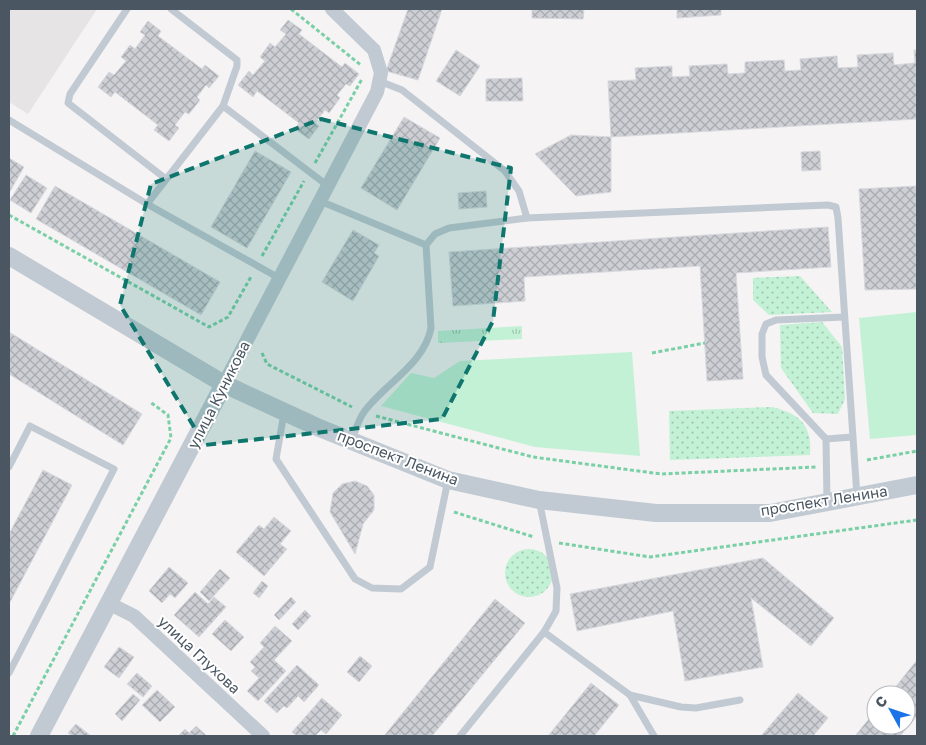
<svg xmlns="http://www.w3.org/2000/svg" width="926" height="745" viewBox="0 0 926 745" font-family="'Golos Text',sans-serif">
<style>
.education{fill:#e6e4e5}
.grass{fill:url(#grass-tufts)}
.park{fill:#c3f1d5}
.garden{fill:url(#garden-dots)}
.building{fill:url(#building-cross-hatch);stroke:#d7d9de}
.lines{fill:none;stroke-linecap:round;stroke-linejoin:round}
.path{stroke:#7ad0a6;stroke-width:3;stroke-dasharray:4 2.5;stroke-linecap:butt}
.service{stroke:#c1cad2;stroke-width:7}
.minor{stroke:#c1cad2;stroke-width:14}
.tertiary{stroke:#c1cad2;stroke-width:18}
.marked{fill:#0f766e;fill-opacity:0.2;stroke:#0f766e;stroke-width:4;stroke-dasharray:10 6;stroke-linejoin:round}
.labels{text-anchor:middle;stroke-width:4;stroke-linejoin:round;paint-order:stroke}
.street-label{font-size:15px;fill:#4a5661;stroke:#fff}
</style>
<defs>
<pattern id="grass-tufts" width="24" height="20" patternUnits="userSpaceOnUse" patternTransform="scale(1.25)"><rect width="24" height="20" fill="#c3f1d5"/><path d="M3 7l-1-3M5 7V3M7 7l1-3M15 17l-1-3M17 17v-4M19 17l1-3" fill="none" stroke="#a0c6b0"/></pattern>
<pattern id="garden-dots" width="8" height="8" patternUnits="userSpaceOnUse" patternTransform="scale(1.25)"><rect width="8" height="8" fill="#c3f1d5"/><path d="M2 2h.1M6 6h.1" fill="none" stroke="#a0c6b0" stroke-width="1.8" stroke-linecap="round"/></pattern>
<pattern id="building-cross-hatch" width="8" height="8" patternUnits="userSpaceOnUse" patternTransform="scale(1.25)"><rect width="8" height="8" fill="#cdcfd5"/><path d="M0 0l8 8M0 8l8-8" fill="none" stroke="#a8abb0"/></pattern>
</defs>
<rect width="100%" height="100%" fill="#f5f3f3"/>
<path class="education" d="M9,9h88l-69,105 -19,-12z"/>
<path class="grass" d="M522,326v13l-84,4v-12z"/>
<g class="park">
<path d="M917,312v123l-47,4 -11,-121z"/>
<path d="M632,352l8,104 -105,-9 -154,-41 30,-33 23,5 26,-17z"/>
</g>
<g class="garden">
<path d="M800,276l32,36 -63,3 -16,-15v-22z"/>
<path d="M822,322l20,25 3,52 -7,15 -25,-1 -32,-45 -1,-43z"/>
<path d="M772,407c29,7 40,19 38,48l-140,5 -1,-49z"/>
<circle cx="529" cy="573" r="24"/>
</g>
<g class="building">
<path d="M408,9h34l-24,71 -32,-9z"/>
<path d="M532,9h52l-1,10 -51,-1z"/>
<path d="M677,9h44v6l-44,3z"/>
<path d="M288,20l14,10 -3,4 43,33 3,-4 14,11 -9,12 -4,-2 -9,11 3,3 -11,15 -4,-3 -10,13 4,3 -10,13 -14,-10 4,-6 -42,-32 -4,6 -15,-12 11,-14 4,4 12,-14 -5,-4 10,-14 5,4 11,-13 -6,-4z"/>
<path d="M148,21l13,10 -3,5 44,33 3,-4 14,11 -10,12 -3,-3 -9,12 3,3 -11,14 -4,-2 -10,13 4,3 -10,13 -15,-11 4,-5 -43,-33 -4,5 -13,-10 11,-15 5,3 12,-14 -5,-4 9,-12 5,4 10,-14 -5,-3z"/>
<path d="M456,50l24,16 -20,30 -24,-15z"/>
<path d="M914,50h3v69l-306,18 -3,-56 28,-1 -1,-12 37,-2v11l18,-1 -1,-10 38,-2 1,10 17,-1v-11l39,-2 1,11 16,-1 -1,-11 37,-3 1,12 20,-1 -1,-12 36,-2 1,12 21,-2z"/>
<path d="M522,78l1,23h-37v-22z"/>
<path d="M404,117l36,21 -43,72 -36,-22z"/>
<path d="M571,135l40,2v55l-35,4 -41,-42z"/>
<path d="M255,151l36,21 -44,76 -36,-21z"/>
<path d="M820,151l1,19 -19,1 -1,-19z"/>
<path d="M9,158l15,9 -15,26z"/>
<path d="M26,175l21,13 -16,25 -21,-13z"/>
<path d="M55,186l165,96 -19,33 -165,-96z"/>
<path d="M917,186v103l-52,1 -6,-101z"/>
<path d="M486,191l1,16 -28,2 -1,-16z"/>
<path d="M828,227l3,40 -95,6 7,106 -36,2 -7,-115 -176,11 1,24 -72,5 -4,-54z"/>
<path d="M353,230l26,15 -5,8 5,3 -26,45 -31,-19z"/>
<path d="M9,332l133,82 -19,31 -114,-71z"/>
<path d="M43,470l29,15 -63,119v-70z"/>
<path d="M355,481l12,5 7,9v15l-11,14 -8,30 -25,-42 3,-19 9,-9z"/>
<path d="M274,517l17,14 -11,13 7,5 -23,27 -28,-24 23,-27 5,4z"/>
<path d="M763,558l71,60 -23,28 -60,-48 12,69 -78,14 -12,-70 -96,20 -7,-37z"/>
<path d="M169,567l19,16 -13,15 -5,-4 -8,9 -13,-12z"/>
<path d="M220,569l10,9 -21,23 -9,-9z"/>
<path d="M262,581l6,5 -9,12 -6,-5z"/>
<path d="M195,592l13,12 6,-7 12,10 -27,30 -25,-22z"/>
<path d="M291,597l5,5 -17,18 -5,-5z"/>
<path d="M495,599l30,24 -93,113h-48z"/>
<path d="M305,610l6,6 -13,14 -6,-6z"/>
<path d="M225,620l19,17 -13,14 -19,-17z"/>
<path d="M275,626l17,15 -18,19 12,11 -28,30 -11,-10 12,-13 -8,-7 4,-4 -5,-5 14,-15 -4,-4z"/>
<path d="M119,647l15,10 -15,21 -15,-11z"/>
<path d="M360,656l12,10 -13,16 -12,-10z"/>
<path d="M917,660v56l-17,20h-45l21,-26v15h30v-30h-17z"/>
<path d="M297,665l22,20 -15,17 -6,-6 -11,12 -3,-2 -7,7 -13,-12z"/>
<path d="M137,673l15,13 -9,11 -16,-13z"/>
<path d="M591,683l28,22 -25,31h-46z"/>
<path d="M157,690l18,17 -15,15 -18,-17z"/>
<path d="M798,693l30,25 -15,18h-52z"/>
<path d="M133,694l7,6 -18,21 -7,-7z"/>
<path d="M322,698l20,17 -16,19 -5,-4 -6,6h-18l-5,-4z"/>
<path d="M76,724l15,12h-19l-4,-3z"/>
<path d="M196,726l11,10h-29l7,-7 4,4z"/>
</g>
<g class="lines">
<g class="path">
<path d="M291,9l71,57"/>
<path d="M315,163l47,-84"/>
<path d="M9,215l200,112 19,-10 24,-42"/>
<path d="M262,256l42,-75"/>
<path d="M262,353l5,11 85,43"/>
<path d="M652,353l53,-10"/>
<path d="M376,416l157,41 128,17 155,-7"/>
<path d="M867,460l50,-9"/>
<path d="M454,512l80,25"/>
<path d="M559,543l91,14 267,-37"/>
<path d="M13,736l158,-298 -3,-23 -18,-13"/>
</g>
<g class="service">
<path d="M127,9l-57,85 -2,9 98,76"/>
<path d="M171,9l66,51v6l-14,40 105,80"/>
<path d="M379,81l23,9 103,81 14,20 8,27"/>
<path d="M9,120l138,84 132,74"/>
<path d="M320,201l106,44"/>
<path d="M147,204l76,-98"/>
<path d="M284,413l-8,46 79,120 17,9 29,1 29,-22 18,-87"/>
<path d="M826,439l26,-2"/>
<path d="M352,441c3,-9 6,-21 12,-29 20,-28 60,-47 67,-84l-5,-83 9,-11 14,-6 78,-10 301,-13 8,2 2,11 19,278"/>
<path d="M9,467l21,-41 84,43 -105,204"/>
<path d="M539,500l18,88 -1,23 -12,21 86,63 24,41"/>
<path d="M827,501l-1,-62 -60,-64 -4,-18v-23l4,-10 10,-4 68,-3"/>
<path d="M630,695l51,12 15,1 44,-8"/>
<path d="M460,736l84,-104"/>
</g>
<g class="minor">
<path d="M224,384l153,-292 4,-19 -7,-23 -42,-41"/>
<path d="M108,603l26,13 129,120"/>
</g>
<g class="tertiary">
<path d="M9,256l215,128 93,43 131,53 91,20 117,13h114l147,-28"/>
<path d="M39,736l185,-352"/>
</g>
</g>
<path class="marked" d="M321,119l190,49 -18,153 -51,98 -237,26 -85,-140 31,-121z"/>
<g class="labels">
<g class="street-label">
<text transform="translate(219 395) rotate(-63)" y="5">улица Куникова</text>
<text transform="translate(398 458) rotate(21)" y="5">проспект Ленина</text>
<text transform="translate(824 501) rotate(-9)" y="5">проспект Ленина</text>
<text transform="translate(199 655) rotate(43)" y="5">улица Глухова</text>
</g>
</g>
<rect width="926" height="745" fill="none" stroke="#4a5661" stroke-width="20"/>
<g transform="translate(891 710) rotate(310)"><circle r="24" fill="#ffffff" stroke="#b7bbc0"/>
<path d="M0-4L9 19L0 12L-9 19Z" fill="#1a73e8"/>
<text y="-8" font-size="14" font-weight="bold" text-anchor="middle" fill="#4a5661">С</text>
</g>
</svg>
